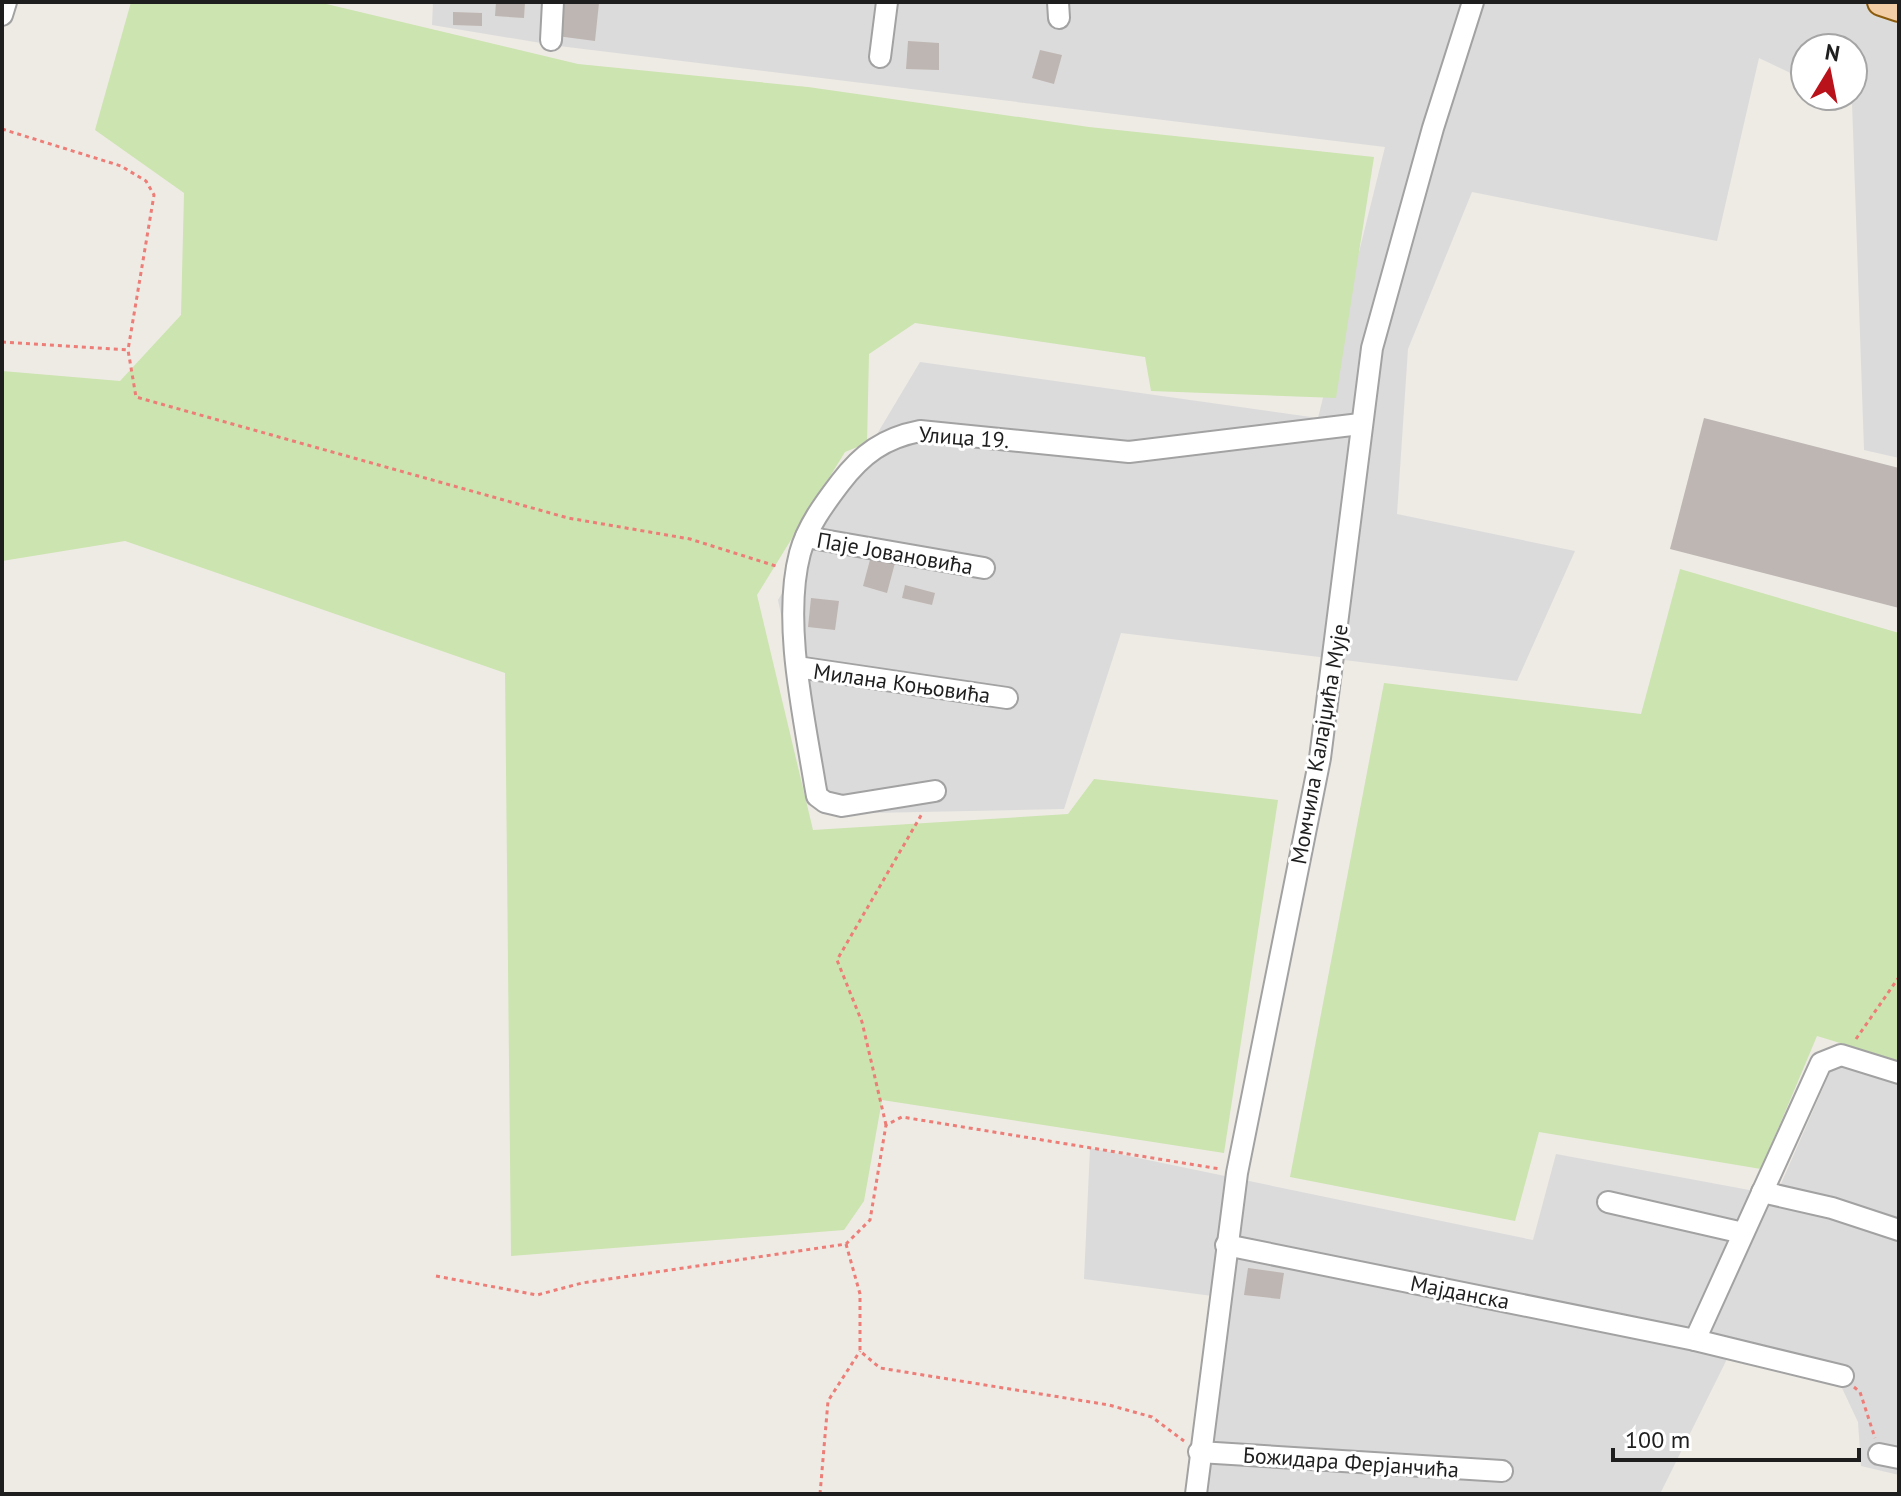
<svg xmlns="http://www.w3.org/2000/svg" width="1901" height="1496" viewBox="0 0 1901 1496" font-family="'PT Sans',sans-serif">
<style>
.residential{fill:#dcdbdb}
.grass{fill:#cce4af}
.building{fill:#beb6b2}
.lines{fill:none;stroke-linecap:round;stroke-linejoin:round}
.minor-casing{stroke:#a2a2a2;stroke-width:24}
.major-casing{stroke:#8b5b0d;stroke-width:30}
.path{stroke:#ed7d77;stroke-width:3;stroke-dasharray:4 4;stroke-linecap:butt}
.minor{stroke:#fff;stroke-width:20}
.major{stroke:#f3cda5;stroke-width:26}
.labels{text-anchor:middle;stroke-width:6;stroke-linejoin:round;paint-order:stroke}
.street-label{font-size:22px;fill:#1e1e1e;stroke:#fff}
</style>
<rect width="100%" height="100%" fill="#eeebe5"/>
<g class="residential">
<path d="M433,2h1466v456l-35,-8 -12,-348 -12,-6h13v-48h-48v32l-46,-22 -42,183 -245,-49 -64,157 -11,165 178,37 -58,130 -396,-48 -57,176 -242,5 -44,-214 142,-238 398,56 67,-271 -826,-101 -127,-21z"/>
<path d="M1834,1063l65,16v396l-38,-9 -3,-44 -17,-36 -113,-29 -68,137h-460l20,-197 -136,-18 6,-131 443,92 23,-86 220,41z"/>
</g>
<g class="grass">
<path d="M131,2h187l260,62 230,23 281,40 285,30 -38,241 -185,-7 -6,-34 -230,-34 -46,31 -2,89 -22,9 -88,143 56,235 255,-16 26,-35 184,21 -54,353 -342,-53 -18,101 -20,29 -333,26 -6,-583 -380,-132 -123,20v-190l118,10 61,-66 3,-122 -89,-63z"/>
<path d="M1680,569l219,64v428l-82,-25 -56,133 -222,-37 -24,89 -225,-44 94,-494 257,31z"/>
</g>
<g class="building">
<path d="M496,2h29l-1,16 -29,-2z"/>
<path d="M561,2l38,1 -4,38 -38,-5z"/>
<path d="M453,12l29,1v13l-29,-1z"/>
<path d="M908,41l31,2v27l-33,-1z"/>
<path d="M1040,50l22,5 -8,29 -22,-6z"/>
<path d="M1704,418l195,50v140l-229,-59z"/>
<path d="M871,556l24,7 -8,30 -24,-7z"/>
<path d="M905,585l30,8 -3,12 -30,-7z"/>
<path d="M811,598l28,3 -4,29 -27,-3z"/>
<path d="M1248,1268l36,5 -4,26 -36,-4z"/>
</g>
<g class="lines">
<g class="minor-casing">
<g id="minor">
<path d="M1058,2l1,16"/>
<path d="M2,15l4,-13"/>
<path d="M551,40l2,-38"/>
<path d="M880,57l7,-55"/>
<path d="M806,537l178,31"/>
<path d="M797,667l210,31"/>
<path d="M935,791l-93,15 -17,-4 -8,-6 -2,-11c-11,-68 -33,-164 -15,-232 7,-26 24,-49 40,-70 22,-29 44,-45 80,-52l209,21 231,-28"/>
<path d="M1762,1192l70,16 67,22"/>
<path d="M1608,1202l135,31"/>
<path d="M1226,1245l469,95 126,-277 20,-8 58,18"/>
<path d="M1695,1340l148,36"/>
<path d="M1199,1452l303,19"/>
<path d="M1879,1454l20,4"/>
<path d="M1196,1494l41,-321 83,-415 52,-410 61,-220 40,-126"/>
</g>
</g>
<g class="major-casing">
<path id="major" d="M1881,2l18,6"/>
</g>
<g class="path">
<path d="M2,129l119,37 25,15 8,14 -26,155"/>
<path d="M2,342l126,8 8,47 432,121 122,21 89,28"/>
<path d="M1856,1039l43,-62"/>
<path d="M886,1125l-24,-103 -25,-62 86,-148"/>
<path d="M846,1244l14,50v57l20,17 229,37 43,12 32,24"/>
<path d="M436,1276l101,19 45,-12 264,-39 24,-24 16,-95 16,-8 318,52"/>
<path d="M1854,1387l6,5 15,46"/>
<path d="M820,1494l8,-93 32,-50"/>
</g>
<use href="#minor" class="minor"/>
<use href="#major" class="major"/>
</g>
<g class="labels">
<g class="street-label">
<text transform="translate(964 437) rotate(4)" y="8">Улица 19.</text>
<text transform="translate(895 553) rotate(10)" y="8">Паје Јовановића</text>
<text transform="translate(902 683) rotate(8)" y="8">Милана Коњовића</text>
<text transform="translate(1319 744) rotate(-80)" y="8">Момчила Калајџића Мује</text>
<text transform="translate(1460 1292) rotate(11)" y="8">Мајданска</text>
<text transform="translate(1351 1462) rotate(4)" y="8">Божидара Ферјанчића</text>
</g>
</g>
<rect width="1901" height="1496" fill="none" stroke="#1e1e1e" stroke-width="8"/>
<g transform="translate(1829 72) rotate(10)"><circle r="38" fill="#ffffff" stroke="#a5a5a5" stroke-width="2"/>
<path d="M0-6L14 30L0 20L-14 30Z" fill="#ba121b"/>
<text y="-12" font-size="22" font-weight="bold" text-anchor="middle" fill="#1e1e1e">N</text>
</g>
<path d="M1613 1448v12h246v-12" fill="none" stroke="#1e1e1e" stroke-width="4"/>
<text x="1625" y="1448" font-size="24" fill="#1e1e1e" stroke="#ffffff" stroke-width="6" paint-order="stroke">100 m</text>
</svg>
